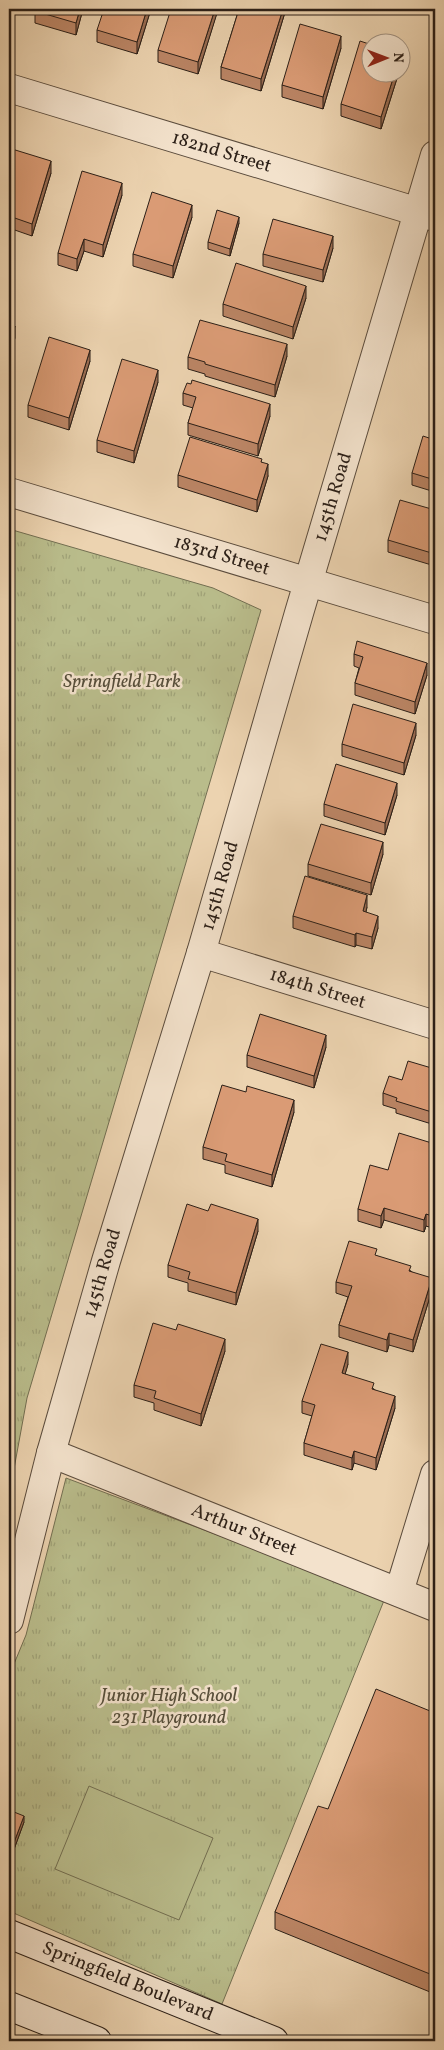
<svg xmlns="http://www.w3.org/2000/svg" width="444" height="2050" font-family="Vollkorn,serif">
  <defs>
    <pattern id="park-tufts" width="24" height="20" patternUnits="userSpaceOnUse" patternTransform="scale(1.25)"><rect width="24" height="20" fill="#b9bc8b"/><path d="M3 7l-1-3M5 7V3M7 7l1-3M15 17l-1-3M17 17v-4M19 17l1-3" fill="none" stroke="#9fa177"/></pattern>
  </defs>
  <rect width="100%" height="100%" fill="#ecd3b0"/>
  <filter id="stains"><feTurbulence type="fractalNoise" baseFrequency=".004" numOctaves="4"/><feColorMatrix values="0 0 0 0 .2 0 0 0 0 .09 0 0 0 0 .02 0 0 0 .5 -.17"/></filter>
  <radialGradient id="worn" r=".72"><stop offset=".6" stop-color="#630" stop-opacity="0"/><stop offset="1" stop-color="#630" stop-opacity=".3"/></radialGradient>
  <g fill="url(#park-tufts)" stroke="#726e51">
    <path d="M9,529L213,588L261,610L27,1398L9,1496Z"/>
    <path d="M66,1478L385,1598L222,2004L9,1911V1676L26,1635Z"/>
  </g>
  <path fill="#b9bc8b" stroke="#726e51" d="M89,1786L213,1838L179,1920L55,1869Z"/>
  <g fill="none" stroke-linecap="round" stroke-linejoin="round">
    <g stroke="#5b4c3d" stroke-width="30">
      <g id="street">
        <path id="s1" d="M9,88L435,217"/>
        <path id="s2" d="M9,492L435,620"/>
        <path id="s3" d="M201,953L435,1025"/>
        <path id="s4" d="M51,1453L435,1607"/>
        <path d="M399,1592L435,1474"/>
        <path id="s5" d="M9,1620L51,1453L106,1261L201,953L299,613L435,155"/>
      </g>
    </g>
    <g stroke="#2b1f17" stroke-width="30">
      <g id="secondary">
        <path id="s6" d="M9,1934L274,2041"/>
        <path d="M9,2006L97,2041"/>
      </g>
    </g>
    <use href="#street" stroke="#f3e2cc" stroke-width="28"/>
    <use href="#secondary" stroke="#f3e2cc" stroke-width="28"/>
  </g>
  <g fill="#bb8565" stroke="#2b1f17">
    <path d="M9,9H15L13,16L9,14Z"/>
    <path d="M35,9H83L76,35L35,23Z"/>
    <path d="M151,9L137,54L97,42V30Z"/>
    <path d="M218,9L198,74L158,62V50Z"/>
    <path d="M239,9H286L261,91L221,79V67Z"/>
    <path d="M341,48L323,109L282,97V85Z"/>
    <path d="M399,72L381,129L341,116V104Z"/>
    <path d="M9,158L51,173L32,236L9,228Z"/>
    <path d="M122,195L103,257L84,251L77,271L58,265V253Z"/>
    <path d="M192,217L173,278L133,266V254Z"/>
    <path d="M239,223L230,256L208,249V242Z"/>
    <path d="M333,248L323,282L263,266V254Z"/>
    <path d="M306,298L293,339L223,316V304Z"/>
    <path d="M287,356L275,397L205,376V374L188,369V357Z"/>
    <path d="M90,361L69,430L28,417V405Z"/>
    <path d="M435,376V394L433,393V381Z"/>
    <path d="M158,382L134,463L97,452V440Z"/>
    <path d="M183,393L270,416L258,456L188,435V423L193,408L183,405Z"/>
    <path d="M435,440V492L412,485V473Z"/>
    <path d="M262,462L268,476L257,512L178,487V475Z"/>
    <path d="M435,510V566L388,552V540Z"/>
    <path d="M354,654L427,675L415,714L355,695V683L359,668L354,666Z"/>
    <path d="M416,735L404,775L342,756V744Z"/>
    <path d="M397,795L385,835L324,816V804Z"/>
    <path d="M383,854L371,895L308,876V864Z"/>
    <path d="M367,907L366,912L378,928L372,949L356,945L355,947L293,928V916Z"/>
    <path d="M326,1047L314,1088L247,1067V1055Z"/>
    <path d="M435,1069V1125L396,1113V1109L383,1105V1093L402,1080Z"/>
    <path d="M246,1092L294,1112L272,1187L225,1173V1165L203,1159V1147Z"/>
    <path d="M435,1144V1229L426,1226L424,1232L384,1220L381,1228L358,1221V1209L388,1170Z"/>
    <path d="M208,1211L258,1231L236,1305L188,1291V1283L168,1277V1265Z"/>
    <path d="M377,1256L411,1271L432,1290L413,1352L389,1345L387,1352L339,1337V1325L348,1297L336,1293V1282Z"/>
    <path d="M225,1351L201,1426L154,1410V1403L134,1397V1385Z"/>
    <path d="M348,1364L345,1374L374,1389L395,1408L376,1470L354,1463L352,1470L304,1455V1443L312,1416L302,1413V1401Z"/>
    <path d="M435,1713V1994L275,1929V1912L328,1809Z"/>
    <path d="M9,1810L24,1822L13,1852L9,1851Z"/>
  </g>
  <g fill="#996c52" stroke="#2b1f17">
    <path d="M80,9H83L76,35V23Z"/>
    <path d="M147,9H151L137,54V42Z"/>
    <path d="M215,9H218V10L198,74V62Z"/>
    <path d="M283,9H286L261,91V79Z"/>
    <path d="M341,36V48L323,109V97Z"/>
    <path d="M395,72H399L381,129V117Z"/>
    <path d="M51,161V173L32,236V224Z"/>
    <path d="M122,183V195L103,257V245Z"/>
    <path d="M192,205V217L173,278V266Z"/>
    <path d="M239,217V223L230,256V249Z"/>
    <path d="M333,236V248L323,282V270Z"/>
    <path d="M84,239V251L77,271V259Z"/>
    <path d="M306,286V298L293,339V327Z"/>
    <path d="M15,326V338L9,358V346Z"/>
    <path d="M287,344V356L275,397V385Z"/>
    <path d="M90,350V361L69,430V418Z"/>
    <path d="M158,370V382L134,463V451Z"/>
    <path d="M270,404V416L258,456V444Z"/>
    <path d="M268,464V476L257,512V500Z"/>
    <path d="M427,663V675L415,714V702Z"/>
    <path d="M416,723V735L404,775V763Z"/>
    <path d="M397,783V795L385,835V823Z"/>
    <path d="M383,842V854L371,895V883Z"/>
    <path d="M367,895V907L363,923V911Z"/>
    <path d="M378,916V928L372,949V937Z"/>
    <path d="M356,933V945L355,947V935Z"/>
    <path d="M326,1035V1047L314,1088V1076Z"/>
    <path d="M294,1100V1112L272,1187V1175Z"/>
    <path d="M384,1208V1220L381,1228V1216Z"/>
    <path d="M426,1214V1226L424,1232V1220Z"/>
    <path d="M258,1219V1231L236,1305V1293Z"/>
    <path d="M432,1278V1290L413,1352V1340Z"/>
    <path d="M389,1333V1345L387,1352V1340Z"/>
    <path d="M225,1339V1351L201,1426V1414Z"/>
    <path d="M348,1352V1364L342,1385V1373Z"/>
    <path d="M395,1396V1408L376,1470V1458Z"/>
    <path d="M354,1451V1463L352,1470V1458Z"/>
    <path d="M24,1816V1822L13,1852V1845Z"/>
  </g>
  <g fill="#da9b75" stroke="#2b1f17">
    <path d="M35,9H80L76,23L35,11Z"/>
    <path d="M104,9H147L137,42L97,30Z"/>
    <path d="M171,9H215L198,62L158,50Z"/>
    <path d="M239,9H283L261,79L221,67Z"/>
    <path d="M300,24L341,36L323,97L282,85Z"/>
    <path d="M360,41L372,45V72H395L381,117L341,104Z"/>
    <path d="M12,149L51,161L32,224L9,216V158Z"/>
    <path d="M82,171L122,183L103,245L84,239L77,259L58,253Z"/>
    <path d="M152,192L192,205L173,266L133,254Z"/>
    <path d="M217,210L239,217L230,249L208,242Z"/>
    <path d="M273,219L333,236L323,270L263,254Z"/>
    <path d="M236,263L306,286L293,327L223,304Z"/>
    <path d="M200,320L287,344L275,385L205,364V362L188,357Z"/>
    <path d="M9,324L15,326L9,346Z"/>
    <path d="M49,337L90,350L69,418L28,405Z"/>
    <path d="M122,359L158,370L134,451L97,440Z"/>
    <path d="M192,380L270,404L258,444L188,423L196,397L183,393L187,383L191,384Z"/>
    <path d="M423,436L435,440V480L412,473Z"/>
    <path d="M190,437L262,459L261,462L268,464L257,500L178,475Z"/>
    <path d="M400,500L435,510V554L388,540Z"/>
    <path d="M357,641L427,663L415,702L355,683L363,657L354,654Z"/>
    <path d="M353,704L416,723L404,763L342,744Z"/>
    <path d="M336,764L397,783L385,823L324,804Z"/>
    <path d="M321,824L383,842L371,883L308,864Z"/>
    <path d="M305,876L367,895L363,911L378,916L372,937L356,933L355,935L293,916Z"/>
    <path d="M260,1014L326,1035L314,1076L247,1055Z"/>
    <path d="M408,1061L435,1069V1113L396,1101L397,1098L383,1093L389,1076L402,1080Z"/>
    <path d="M222,1085L246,1092L247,1086L294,1100L272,1175L225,1161L227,1154L203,1147Z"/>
    <path d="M399,1133L435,1144V1217L426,1214L424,1220L384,1208L381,1216L358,1209L370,1165L388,1170Z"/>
    <path d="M187,1204L208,1211L211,1204L258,1219L236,1293L188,1279L190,1272L168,1265Z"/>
    <path d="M349,1241L377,1249L375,1255L411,1266L409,1271L432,1278L413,1340L389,1333L387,1340L339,1325L352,1286L336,1282Z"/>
    <path d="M153,1323L176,1330L178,1324L225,1339L201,1414L154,1398L156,1391L134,1385Z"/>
    <path d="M321,1344L348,1352L342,1373L374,1383L372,1389L395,1396L376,1458L354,1451L352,1458L304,1443L315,1405L302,1401Z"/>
    <path d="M376,1689L435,1713V1976L275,1912L318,1806L328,1809Z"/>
    <path d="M9,1810L24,1816L13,1845L9,1844Z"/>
  </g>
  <g text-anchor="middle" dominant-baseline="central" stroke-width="5" stroke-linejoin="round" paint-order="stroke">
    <g font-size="19" fill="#2b1f17" stroke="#f3e2cc">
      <text stroke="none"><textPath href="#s1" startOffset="222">182nd Street</textPath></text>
      <text stroke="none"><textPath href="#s5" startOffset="1169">145th Road</textPath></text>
      <text stroke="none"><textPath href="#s2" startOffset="222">183rd Street</textPath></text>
      <text stroke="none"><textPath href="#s5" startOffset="764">145th Road</textPath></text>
      <text stroke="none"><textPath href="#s3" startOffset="122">184th Street</textPath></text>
      <text stroke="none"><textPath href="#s5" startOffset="359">145th Road</textPath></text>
      <text stroke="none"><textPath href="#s4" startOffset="208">Arthur Street</textPath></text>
      <text stroke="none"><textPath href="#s6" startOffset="128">Springfield Boulevard</textPath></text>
    </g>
    <g font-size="19" font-style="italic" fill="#564e3a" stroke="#f3e2cc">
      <text x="122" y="682">Springfield Park</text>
      <text x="169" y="1696">Junior High School<tspan x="169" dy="22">231 Playground</tspan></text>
    </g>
  </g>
  <rect width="444" height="2050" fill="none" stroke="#ecd3b0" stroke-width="30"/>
  <rect x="10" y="10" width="424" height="2030" fill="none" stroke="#2b1f17" stroke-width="2.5"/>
  <rect x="15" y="15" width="414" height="2020" fill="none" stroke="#2b1f17"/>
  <g transform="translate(386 58) rotate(89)"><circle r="24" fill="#f3e2cc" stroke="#a39484"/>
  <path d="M0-4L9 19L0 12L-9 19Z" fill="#8f2418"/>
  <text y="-8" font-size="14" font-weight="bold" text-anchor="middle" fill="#2b1f17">N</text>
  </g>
  <rect width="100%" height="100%" filter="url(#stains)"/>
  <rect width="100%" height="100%" fill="url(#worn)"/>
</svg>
